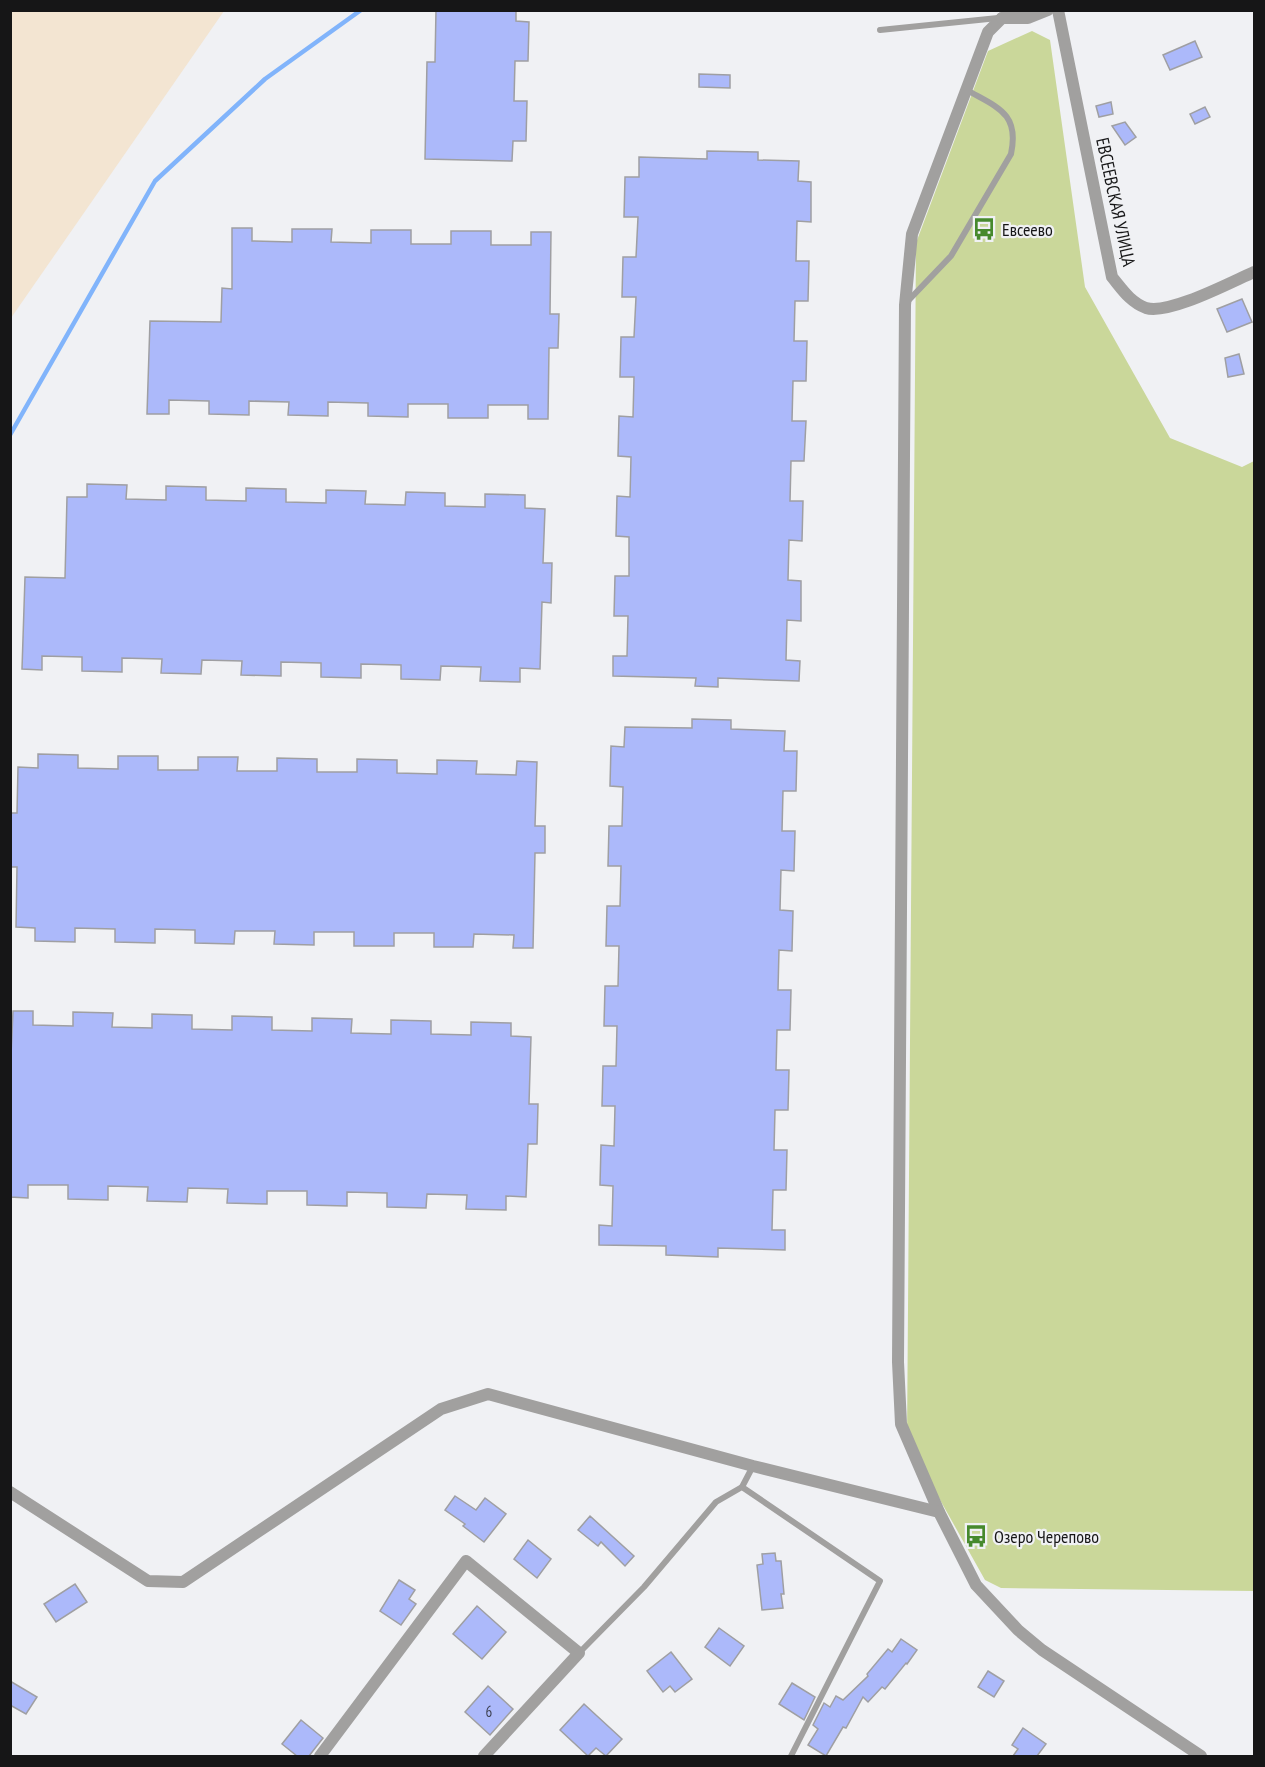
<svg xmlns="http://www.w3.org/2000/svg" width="1265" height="1767" font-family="'PT Sans Narrow',sans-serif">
  <rect width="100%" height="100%" fill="#f0f1f4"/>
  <path fill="#f3e5d2" d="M11,10L224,11L11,318L10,11Z"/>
  <path fill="#cad79a" d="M1032,31L1050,40L1085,287L1170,438L1242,467L1254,461V1591L1001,1588L985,1580L907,1441L916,243L988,51Z"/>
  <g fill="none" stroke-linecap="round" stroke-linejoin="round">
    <path stroke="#81b4fb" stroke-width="4.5" d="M10,435L155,181L265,79L361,10"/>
  </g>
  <g fill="#acb9fa" stroke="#9f9fa2" stroke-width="1.5">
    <path d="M436,10H516V21L529,22L528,61H515L514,101H527L526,141H513L512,161L425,159L427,62H435Z"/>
    <path d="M1195,41L1202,57L1170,70L1163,55Z"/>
    <path d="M699,74L730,75V88L699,87Z"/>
    <path d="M1111,102L1113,114L1099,117L1096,106Z"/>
    <path d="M1205,107L1210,117L1195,124L1190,114Z"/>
    <path d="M1125,122L1136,137L1125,145L1112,126Z"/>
    <path d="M707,151L758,152V160L799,161L798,181L811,182V222L797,221L796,261H809L808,301H795L794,341H807L806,381H793L792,421H806L804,461H791L790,501H803L802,541L789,540L788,580L801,581V621L787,620L786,660L800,661L799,681L718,678V687L695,686L696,678L613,676V656H627L628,616H614L615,576H629V537L616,536L617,496L630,497L631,457L618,456L619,416L633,417L634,377H620L621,337H634L636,297H622L623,257H636L638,217H624L625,177H639V157L707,159Z"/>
    <path d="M232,228H252V241L292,242V229H332L331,242L371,243V230H411V244H451V231H491V245H531V232H551L550,314H559L558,348H549L548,419H528V405H488V418H448V404H408V417L368,416V403L328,402V416L288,415L289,402L249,401V415L209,414V401L169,400V414H147L150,321L221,322L222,288L232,289Z"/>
    <path d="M1242,299L1252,322L1227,332L1217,309Z"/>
    <path d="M1239,354L1244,374L1228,377L1225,358Z"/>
    <path d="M87,484L127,485L126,499L166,500V486L206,487V500L246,501V488L286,489V502L326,503V490L366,491L365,504L405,505L406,492L445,493V506L485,507V494L525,495V508L545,509L543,563H552L551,603L542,602L540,669L520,668V682L480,681L481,667L441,666L440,680L401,679V665L361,664V678L321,677V663L281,662V676L241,675L242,661L202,660L201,674L161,673L162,659L122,658V672L82,671V657L42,656V670L22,669L25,577L65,578L67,497H87Z"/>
    <path d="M692,719L731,720V729L785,731L784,751H797L796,791H783L782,831H795L794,871L781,870L780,910L793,911L792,951L779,950L778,990H791L790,1030H777L776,1070H789L788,1110H775L774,1150H787L786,1190H773L772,1230H785V1250L718,1248V1257L666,1255V1246L599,1245V1225L612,1226L613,1186L600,1185L601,1145L614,1146L615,1106H602L603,1066H616L617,1026H604L605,986H618L619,946H606L607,906H620L621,866H608L609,826H622L623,787L610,786L611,746L624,747L625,727L692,728Z"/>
    <path d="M38,754L78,755V768L118,769V756H158V770H198V757H238L237,771H277V758L317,759V772H357V759L397,760V773L437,774V760L477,761L476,774L516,775L517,761L537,762L535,826H545V853H535L533,948H513L514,935L474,934L473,947H434V933H394V946H354V932H314V945L274,944L275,931H235L234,944L195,943V930L155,929V943L115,942V929L75,928V942L35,941V928L16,927L17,867H10V813H17L18,767L38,768Z"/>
    <path d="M13,1011H33V1025L73,1026V1012L113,1013L112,1027L152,1028V1014L192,1015V1029L232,1030V1016L272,1017V1030L312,1031V1018L352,1019L351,1033L391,1034V1020L431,1021V1034L471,1035V1022L511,1023V1036L531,1037L529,1104H538L537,1144H528L526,1197L506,1196V1210L466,1209L467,1195L427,1194L426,1208L387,1207V1193L347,1192V1206L307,1205V1191H267V1204L227,1203L228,1189L188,1188L187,1202L147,1201L148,1187L108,1186V1200L68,1199V1185H28V1198L10,1197V1078Z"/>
    <path d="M455,1496L476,1510L485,1498L506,1514L484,1542L463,1526L465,1524L445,1510Z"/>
    <path d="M590,1516L634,1556L625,1566L601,1542L598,1546L578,1530Z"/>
    <path d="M528,1540L551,1559L537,1578L514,1559Z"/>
    <path d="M775,1553L776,1561H781L784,1594H781L783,1608L762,1610L757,1565L763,1564L762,1554Z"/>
    <path d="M399,1580L415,1590L409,1599L416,1604L401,1625L380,1611Z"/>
    <path d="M75,1584L87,1602L56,1622L44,1604Z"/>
    <path d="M477,1606L506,1632L482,1659L453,1634Z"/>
    <path d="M719,1628L744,1646L730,1666L705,1647Z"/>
    <path d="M901,1639L917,1650L907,1664L906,1663L885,1689L882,1687L868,1702L863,1697L846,1728L843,1727L826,1756L808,1745L818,1729L813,1725L824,1703L830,1707L836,1696L843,1700L868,1676L867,1674L888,1649L892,1652Z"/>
    <path d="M671,1652L692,1679L675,1692L670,1686L663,1692L647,1671Z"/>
    <path d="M988,1671L1004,1681L994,1697L978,1687Z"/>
    <path d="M10,1681L37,1697L26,1714L10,1705Z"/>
    <path d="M792,1683L815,1697L804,1720L779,1704Z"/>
    <path d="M488,1686L513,1709L490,1735L465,1712Z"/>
    <path d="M584,1704L622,1739L606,1756L596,1748L588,1756L560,1730Z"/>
    <path d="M301,1720L323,1738L309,1756H297L282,1744Z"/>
    <path d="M1023,1728L1046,1744L1037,1756H1013L1018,1749L1012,1745Z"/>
  </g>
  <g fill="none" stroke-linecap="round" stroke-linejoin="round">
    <g stroke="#a1a09f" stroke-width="6">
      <path d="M880,30L998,18"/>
      <path d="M907,302L951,256L1011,154C1020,112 996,107 965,89"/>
      <path d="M742,1487L753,1466"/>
      <path d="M579,1653L644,1587L716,1502L742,1487L880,1581L791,1756"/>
    </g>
    <g stroke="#a1a09f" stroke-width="12">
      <path d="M1058,10L1112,277C1122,289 1130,302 1146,308C1169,315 1231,282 1254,272"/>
      <path d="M1002,18L988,32L912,234L905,305L898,1362L901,1424L939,1512L976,1585L1018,1630L1042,1650L1201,1756"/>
      <path d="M1002,18H1028L1048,10"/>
      <path d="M10,1492L148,1581L183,1582L441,1409L488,1394L753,1466L939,1512"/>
      <path d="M320,1756L466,1561L579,1653L484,1756"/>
    </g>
  </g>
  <defs>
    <g id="bus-bare" transform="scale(1.8)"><path d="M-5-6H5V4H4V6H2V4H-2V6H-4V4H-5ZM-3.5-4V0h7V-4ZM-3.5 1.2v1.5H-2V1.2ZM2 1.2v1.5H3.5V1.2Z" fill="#46892d" stroke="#f0f1f4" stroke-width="2.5" paint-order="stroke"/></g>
  </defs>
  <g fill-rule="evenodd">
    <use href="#bus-bare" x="984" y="229"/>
    <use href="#bus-bare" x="976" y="1536"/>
  </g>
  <g text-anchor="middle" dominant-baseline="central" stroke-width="4.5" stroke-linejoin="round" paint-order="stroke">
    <g font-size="15" fill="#3c3f50">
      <text x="489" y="1711">6</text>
    </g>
    <g font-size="18" fill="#161617" stroke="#f0f1f4">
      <text transform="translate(1116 202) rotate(78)">ЕВСЕЕВСКАЯ УЛИЦА</text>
    </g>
    <g font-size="18" fill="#161617" stroke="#f0f1f4" text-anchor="start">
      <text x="1002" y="229">Евсеево</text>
      <text x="994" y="1536">Озеро Черепово</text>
    </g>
  </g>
  <rect width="1265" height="1767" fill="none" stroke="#161617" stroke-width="24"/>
</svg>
